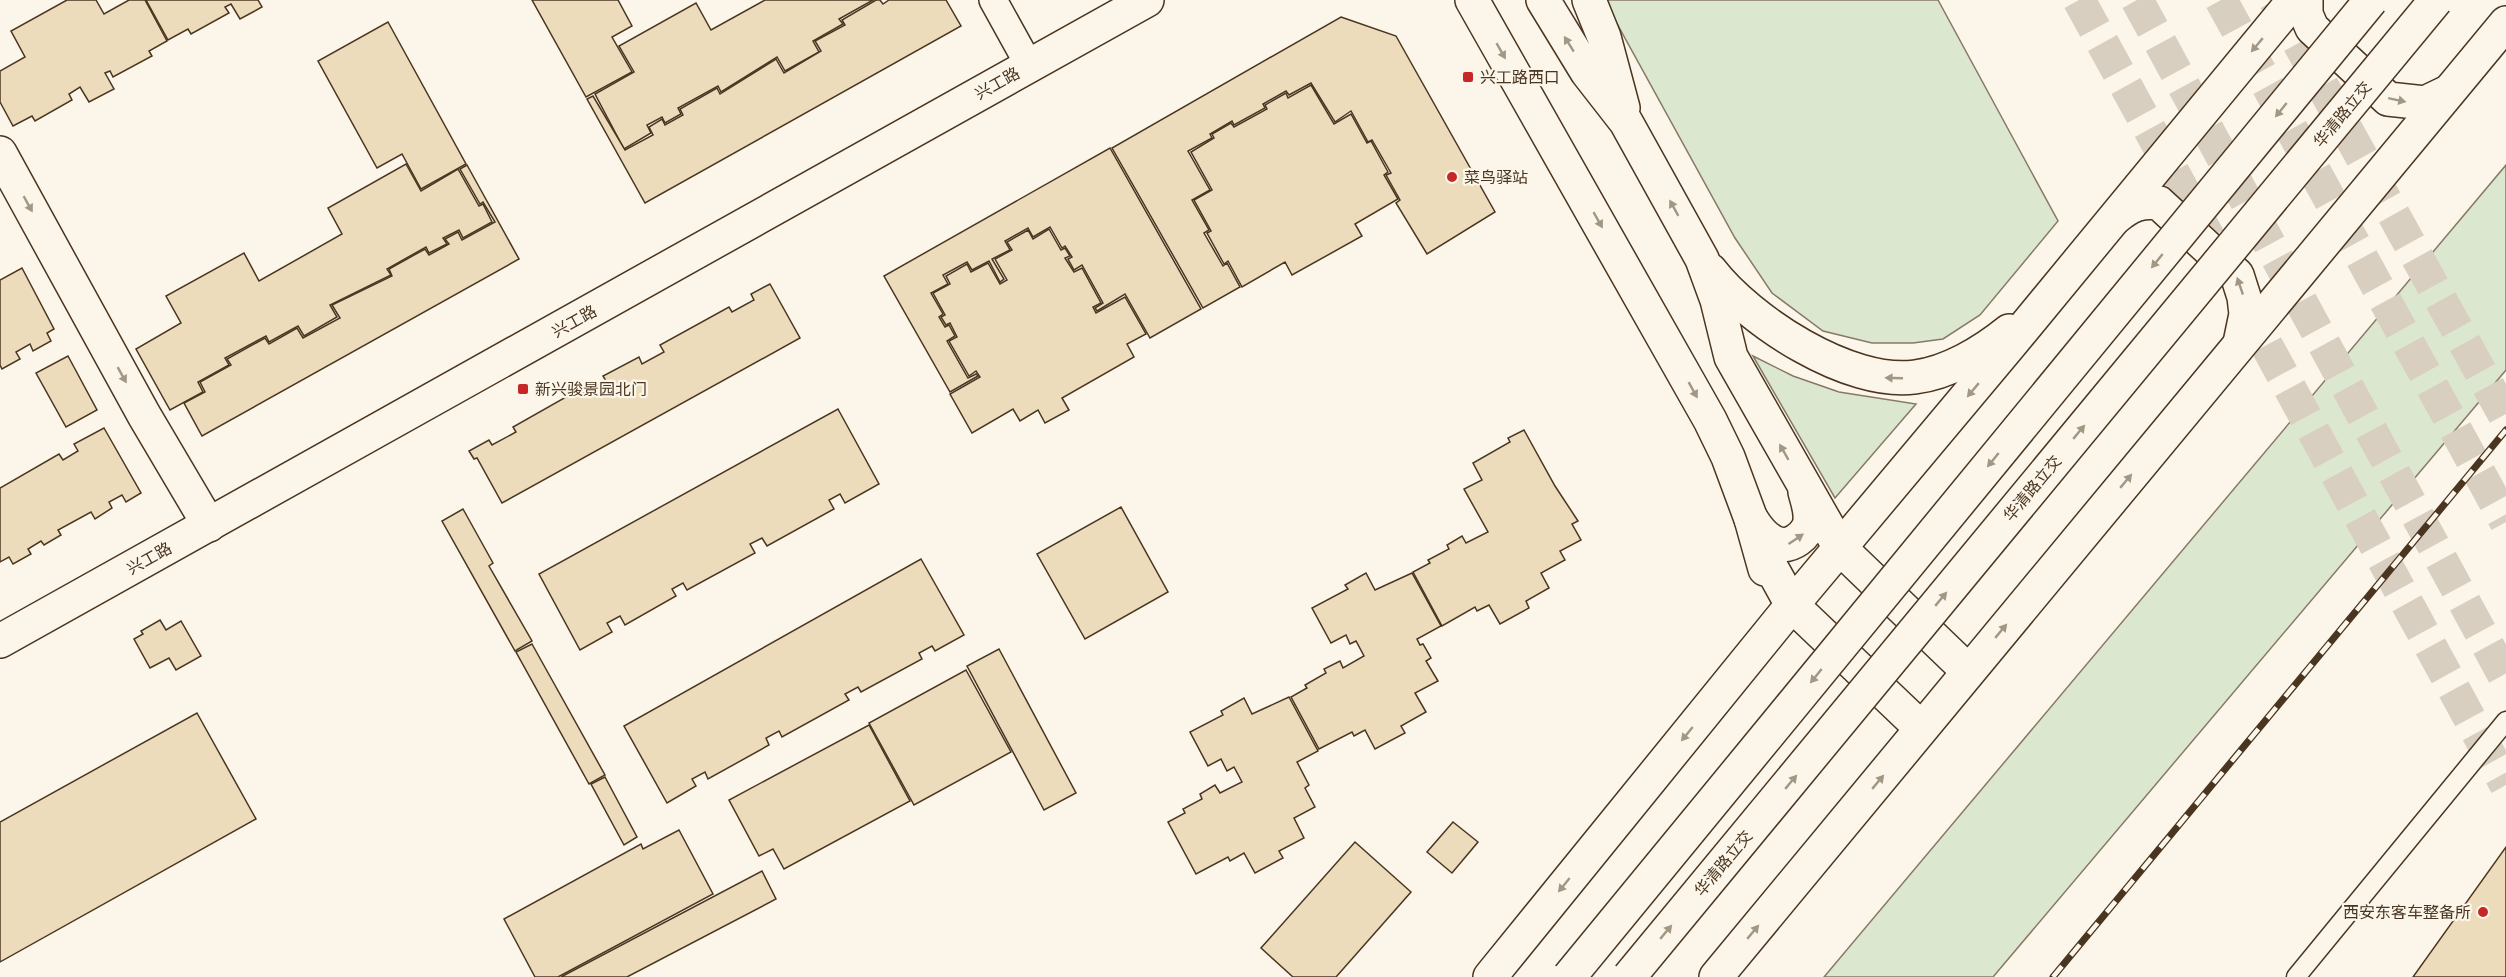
<svg xmlns="http://www.w3.org/2000/svg" width="2506" height="977" font-family="Quicksand,'Noto Sans SC',sans-serif">
  <rect width="100%" height="100%" fill="#fbf6e9"/>
  <g fill="#dce7d0" stroke="#887966" stroke-width="1.5">
    <path d="M1604,0H1938L2058,221L1980,315L1943,339L1913,343H1872L1823,331L1772,293L1735,238Z"/>
    <path d="M2506,165V370L1993,977H1824Z"/>
    <path d="M1753,356L1793,376L1839,392L1916,404L1835,498Z"/>
  </g>
  <g fill="#ecdcbc" stroke="#4a3520" stroke-width="1.5">
    <path d="M67,0H96L104,14L129,0H145L167,41L149,51L152,56L113,77L110,71L105,73L114,89L89,102L80,87L69,94L72,100L35,121L32,116L13,126L0,102V71L25,57L11,31Z"/>
    <path d="M146,0H258L262,7L240,19L231,4L225,7L229,13L191,34L188,29L168,40Z"/>
    <path d="M532,0H618L632,26L612,37L632,72L586,97Z"/>
    <path d="M765,0H873L839,19L843,24L813,41L819,52L785,71L777,57L721,92L718,86L678,108L681,114L665,123L662,117L647,125L651,133L624,149L595,94L634,72L619,46L696,3L711,30Z"/>
    <path d="M876,0H880L883,4L889,0H946L961,26L645,203L587,99L593,96L625,150L653,135L649,127L662,119L665,125L683,115L680,109L717,88L720,94L776,59L784,73L821,51L815,41L845,25L842,20Z"/>
    <path d="M1341,17L1396,36L1495,212L1427,254L1396,203L1400,200L1386,175L1391,173L1372,140L1368,142L1351,111L1335,122L1311,83L1289,95L1286,91L1263,104L1265,108L1234,125L1232,121L1210,134L1212,138L1188,151L1210,190L1192,200L1209,230L1204,233L1223,266L1227,263L1240,287L1203,308L1112,148Z"/>
    <path d="M388,22L466,164L421,189L402,154L377,168L318,61Z"/>
    <path d="M1311,85L1334,124L1351,114L1367,143L1371,141L1388,172L1384,175L1398,199L1355,224L1362,236L1292,275L1285,262L1242,287L1228,261L1224,264L1207,233L1211,231L1194,200L1212,190L1191,152L1214,138L1212,134L1231,123L1234,127L1267,109L1265,105L1286,93L1288,98Z"/>
    <path d="M1110,148L1201,309L1150,338L1125,294L1097,311L1095,308L1103,303L1082,265L1074,270L1068,259L1072,257L1065,246L1062,248L1050,227L1033,237L1028,228L1005,241L1010,250L992,259L1004,279L1000,282L989,261L972,270L967,262L943,275L948,284L931,293L943,314L939,317L945,327L949,325L955,336L947,341L968,378L976,374L978,376L950,392L884,276Z"/>
    <path d="M406,164L421,191L458,169L479,206L483,204L492,222L463,238L459,230L443,238L447,244L429,253L426,247L387,269L391,275L330,305L337,317L304,336L298,326L269,342L266,336L225,358L229,365L198,382L203,392L170,410L136,349L181,323L166,296L244,253L259,281L342,234L328,208Z"/>
    <path d="M467,165L519,259L202,436L184,403L205,392L200,382L231,365L227,359L265,338L269,344L297,328L303,338L340,318L332,305L392,276L389,269L425,249L429,255L449,244L445,239L458,232L462,240L495,222L483,202L480,204L460,169Z"/>
    <path d="M1049,229L1061,250L1065,248L1070,256L1065,258L1074,272L1082,268L1101,303L1093,307L1096,313L1125,297L1146,334L1127,344L1134,357L1062,398L1069,410L1045,423L1038,410L1020,421L1013,409L972,433L950,394L980,377L976,371L969,376L949,341L957,337L950,323L946,325L941,317L945,315L933,293L950,284L946,276L967,264L971,272L988,263L1000,284L1007,280L995,259L1012,250L1007,242L1028,230L1033,239Z"/>
    <path d="M22,268L54,329L47,333L51,341L33,351L30,344L16,352L20,359L2,369L0,365V280Z"/>
    <path d="M770,284L800,338L502,503L477,458L474,459L469,451L489,440L492,445L516,432L513,427L580,389L582,394L606,381L603,376L639,357L642,364L664,352L660,345L729,307L732,312L754,300L751,294Z"/>
    <path d="M68,356L97,410L66,427L36,373Z"/>
    <path d="M838,409L879,484L845,503L840,494L829,500L834,509L767,546L762,538L750,544L755,553L687,590L683,583L672,589L676,596L625,625L620,616L607,623L612,632L580,650L539,574Z"/>
    <path d="M104,428L141,493L126,502L122,495L109,502L112,508L95,519L91,512L58,530L61,535L44,545L41,541L28,549L31,554L13,564L9,557L0,562V488L59,454L63,460L78,451L74,444Z"/>
    <path d="M1524,430L1555,486L1578,521L1572,524L1581,540L1560,551L1565,560L1541,573L1549,588L1526,601L1529,608L1500,624L1489,605L1477,611L1475,607L1442,626L1413,572L1430,563L1428,560L1449,549L1447,545L1462,536L1466,543L1488,532L1464,489L1482,480L1473,463L1510,442L1508,438Z"/>
    <path d="M1121,507L1168,592L1085,639L1037,554Z"/>
    <path d="M463,509L493,563L489,566L532,641L515,651L442,521Z"/>
    <path d="M921,559L964,635L935,651L932,646L919,653L922,659L861,692L858,687L845,694L849,700L782,737L779,731L766,738L769,745L708,779L705,772L692,779L696,786L667,803L624,726Z"/>
    <path d="M1366,573L1375,590L1412,573L1441,626L1417,639L1420,645L1423,644L1431,658L1426,661L1438,681L1415,693L1426,712L1401,726L1405,733L1375,749L1365,730L1354,736L1352,732L1319,749L1291,697L1307,688L1305,685L1326,673L1324,669L1340,661L1343,668L1364,656L1356,641L1350,644L1346,635L1331,643L1312,608L1348,589L1345,585Z"/>
    <path d="M160,620L166,630L181,621L201,656L176,670L169,658L150,668L134,639L143,634L141,631Z"/>
    <path d="M532,644L605,775L589,784L516,652Z"/>
    <path d="M999,649L1076,793L1044,810L967,666Z"/>
    <path d="M966,670L1011,752L914,805L869,723Z"/>
    <path d="M1289,697L1318,751L1297,762L1309,785L1305,788L1315,807L1294,818L1304,838L1279,851L1283,858L1255,873L1244,853L1230,861L1228,857L1196,874L1168,822L1185,813L1183,809L1202,799L1200,794L1215,785L1220,793L1242,782L1234,767L1227,771L1221,759L1208,766L1190,732L1223,715L1221,711L1244,698L1252,714Z"/>
    <path d="M197,713L256,819L0,962V822Z"/>
    <path d="M869,725L910,801L784,869L773,849L759,856L729,800Z"/>
    <path d="M605,777L637,837L624,845L591,784Z"/>
    <path d="M1453,822L1478,842L1452,873L1427,852Z"/>
    <path d="M679,830L713,894L558,977H535L504,919L641,844L643,849Z"/>
    <path d="M1355,842L1411,892L1336,977H1293L1261,948Z"/>
    <path d="M2506,847V977H2413Z"/>
    <path d="M762,871L776,899L627,977H561Z"/>
  </g>
  <g fill="none" stroke-linecap="round" stroke-linejoin="round">
    <g stroke="#d8cfc1" stroke-width="33" stroke-dasharray="33 16" stroke-linecap="butt">
      <path d="M2079,0L2209,238"/>
      <path d="M2275,0L2506,418"/>
      <path d="M2243,302L2506,785"/>
    </g>
    <g stroke="#d8cfc1" stroke-width="33" stroke-dasharray="33 16" stroke-linecap="butt">
      <path d="M2137,0L2506,679"/>
      <path d="M2221,0L2506,522"/>
    </g>
    <g stroke="#4a3520" stroke-width="21">
      <path id="service" d="M2296,977L2506,721"/>
    </g>
    <g stroke="#4a3520" stroke-width="30">
      <path id="pedestrian" d="M993,0L1029,65"/>
    </g>
    <g stroke="#4a3520" stroke-width="36">
      <path id="minor" d="M0,153L144,415L209,525"/>
    </g>
    <g stroke="#4a3520" stroke-width="36">
      <path id="tertiary" d="M0,641L1147,0"/>
    </g>
    <g stroke="#4a3520" stroke-width="36">
      <path id="secondary" d="M1472,0L1710,420L1728,457L1751,519"/>
    </g>
    <g stroke="#4a3520" stroke-width="36">
      <g id="primary">
        <path d="M1543,0L1587,72L1626,122L1702,259L1717,300L1731,357L1840,548L1968,671"/>
        <path d="M1589,0L1604,37L1623,108"/>
        <path d="M2306,0V14L2312,28L2388,99L2425,103L2448,92"/>
        <path d="M2116,217C2131,205 2140,201 2159,203L2237,275L2244,297L2246,314L2240,343"/>
        <path d="M1710,270C1749,321 1849,386 1915,377C1948,373 1983,352 2009,331"/>
        <path d="M1751,519L1765,569"/>
        <path d="M1752,520C1764,539 1782,555 1802,536C1806,532 1810,526 1810,520C1811,510 1807,500 1805,492"/>
        <path d="M1760,547L1792,605L1921,728"/>
        <path d="M1490,977L1792,605L2009,346L2294,0"/>
        <path d="M1716,977L2506,23"/>
      </g>
    </g>
    <use href="#service" stroke="#fbf6e9" stroke-width="18"/>
    <use href="#pedestrian" stroke="#fbf6e9" stroke-width="27"/>
    <use href="#minor" stroke="#fbf6e9" stroke-width="33"/>
    <use href="#tertiary" stroke="#fbf6e9" stroke-width="33"/>
    <use href="#secondary" stroke="#fbf6e9" stroke-width="33"/>
    <use href="#primary" stroke="#fbf6e9" stroke-width="33"/>
    <g stroke="#4a3520" stroke-width="7">
      <path id="rail" d="M2053,977L2506,430"/>
    </g>
    <use href="#rail" stroke="#fbf6e9" stroke-width="4.5" stroke-dasharray="14" stroke-linecap="butt"/>
    <g stroke="#4a3520" stroke-width="36" stroke-linecap="butt">
      <g id="primary-bridge">
        <path d="M1569,977L2371,0"/>
        <path d="M1629,977L2436,0"/>
      </g>
    </g>
    <use href="#primary-bridge" stroke="#fbf6e9" stroke-width="33"/>
  </g>
  <defs><path id="oneway-solid" d="M-6-.8H1V-3.2L6.5 0L1 3.2V.8H-6Z" transform="scale(1.5)"/></defs>
  <g fill="#a29684">
    <use href="#oneway-solid" transform="translate(1569 44) rotate(-122)"/>
    <use href="#oneway-solid" transform="translate(2257 45) rotate(130)"/>
    <use href="#oneway-solid" transform="translate(1501 51) rotate(60)"/>
    <use href="#oneway-solid" transform="translate(2397 100) rotate(12)"/>
    <use href="#oneway-solid" transform="translate(2281 110) rotate(129)"/>
    <use href="#oneway-solid" transform="translate(28 204) rotate(61)"/>
    <use href="#oneway-solid" transform="translate(1674 208) rotate(-119)"/>
    <use href="#oneway-solid" transform="translate(1598 220) rotate(60)"/>
    <use href="#oneway-solid" transform="translate(2157 261) rotate(129)"/>
    <use href="#oneway-solid" transform="translate(2240 286) rotate(-109)"/>
    <use href="#oneway-solid" transform="translate(122 375) rotate(61)"/>
    <use href="#oneway-solid" transform="translate(1894 378) rotate(-178)"/>
    <use href="#oneway-solid" transform="translate(1693 390) rotate(61)"/>
    <use href="#oneway-solid" transform="translate(1973 390) rotate(130)"/>
    <use href="#oneway-solid" transform="translate(2079 432) rotate(-50)"/>
    <use href="#oneway-solid" transform="translate(1784 452) rotate(-120)"/>
    <use href="#oneway-solid" transform="translate(1993 460) rotate(129)"/>
    <use href="#oneway-solid" transform="translate(2126 481) rotate(-50)"/>
    <use href="#oneway-solid" transform="translate(1796 539) rotate(-34)"/>
    <use href="#oneway-solid" transform="translate(1941 599) rotate(-50)"/>
    <use href="#oneway-solid" transform="translate(2001 631) rotate(-50)"/>
    <use href="#oneway-solid" transform="translate(1816 676) rotate(129)"/>
    <use href="#oneway-solid" transform="translate(1687 734) rotate(129)"/>
    <use href="#oneway-solid" transform="translate(1791 782) rotate(-50)"/>
    <use href="#oneway-solid" transform="translate(1878 782) rotate(-50)"/>
    <use href="#oneway-solid" transform="translate(1564 885) rotate(129)"/>
    <use href="#oneway-solid" transform="translate(1666 932) rotate(-50)"/>
    <use href="#oneway-solid" transform="translate(1753 932) rotate(-50)"/>
  </g>
  <g fill="#c62828" stroke="#fbf6e9" stroke-width="2">
    <rect x="1462" y="71" width="12" height="12" rx="3"/>
    <circle cx="1452" cy="177" r="6"/>
    <rect x="517" y="383" width="12" height="12" rx="3"/>
    <circle cx="2483" cy="912" r="6"/>
  </g>
  <g text-anchor="middle" dominant-baseline="central" stroke-width="4.5" stroke-linejoin="round" paint-order="stroke">
    <g font-size="16" fill="#4a3520" stroke="#fbf6e9" text-anchor="start">
      <text x="1480" y="77">兴工路西口</text>
      <text x="1464" y="177">菜鸟驿站</text>
      <text x="535" y="389">新兴骏景园北门</text>
      <text x="2471" y="912" text-anchor="end">西安东客车整备所</text>
    </g>
    <g font-size="16" fill="#4a3520" stroke="#fbf6e9">
      <text transform="translate(997 83) rotate(-29)">兴工路</text>
      <text transform="translate(2342 114) rotate(-50)">华清路立交</text>
      <text transform="translate(574 321) rotate(-29)">兴工路</text>
      <text transform="translate(2032 488) rotate(-50)">华清路立交</text>
      <text transform="translate(149 558) rotate(-29)">兴工路</text>
      <text transform="translate(1723 863) rotate(-50)">华清路立交</text>
    </g>
  </g>
</svg>
